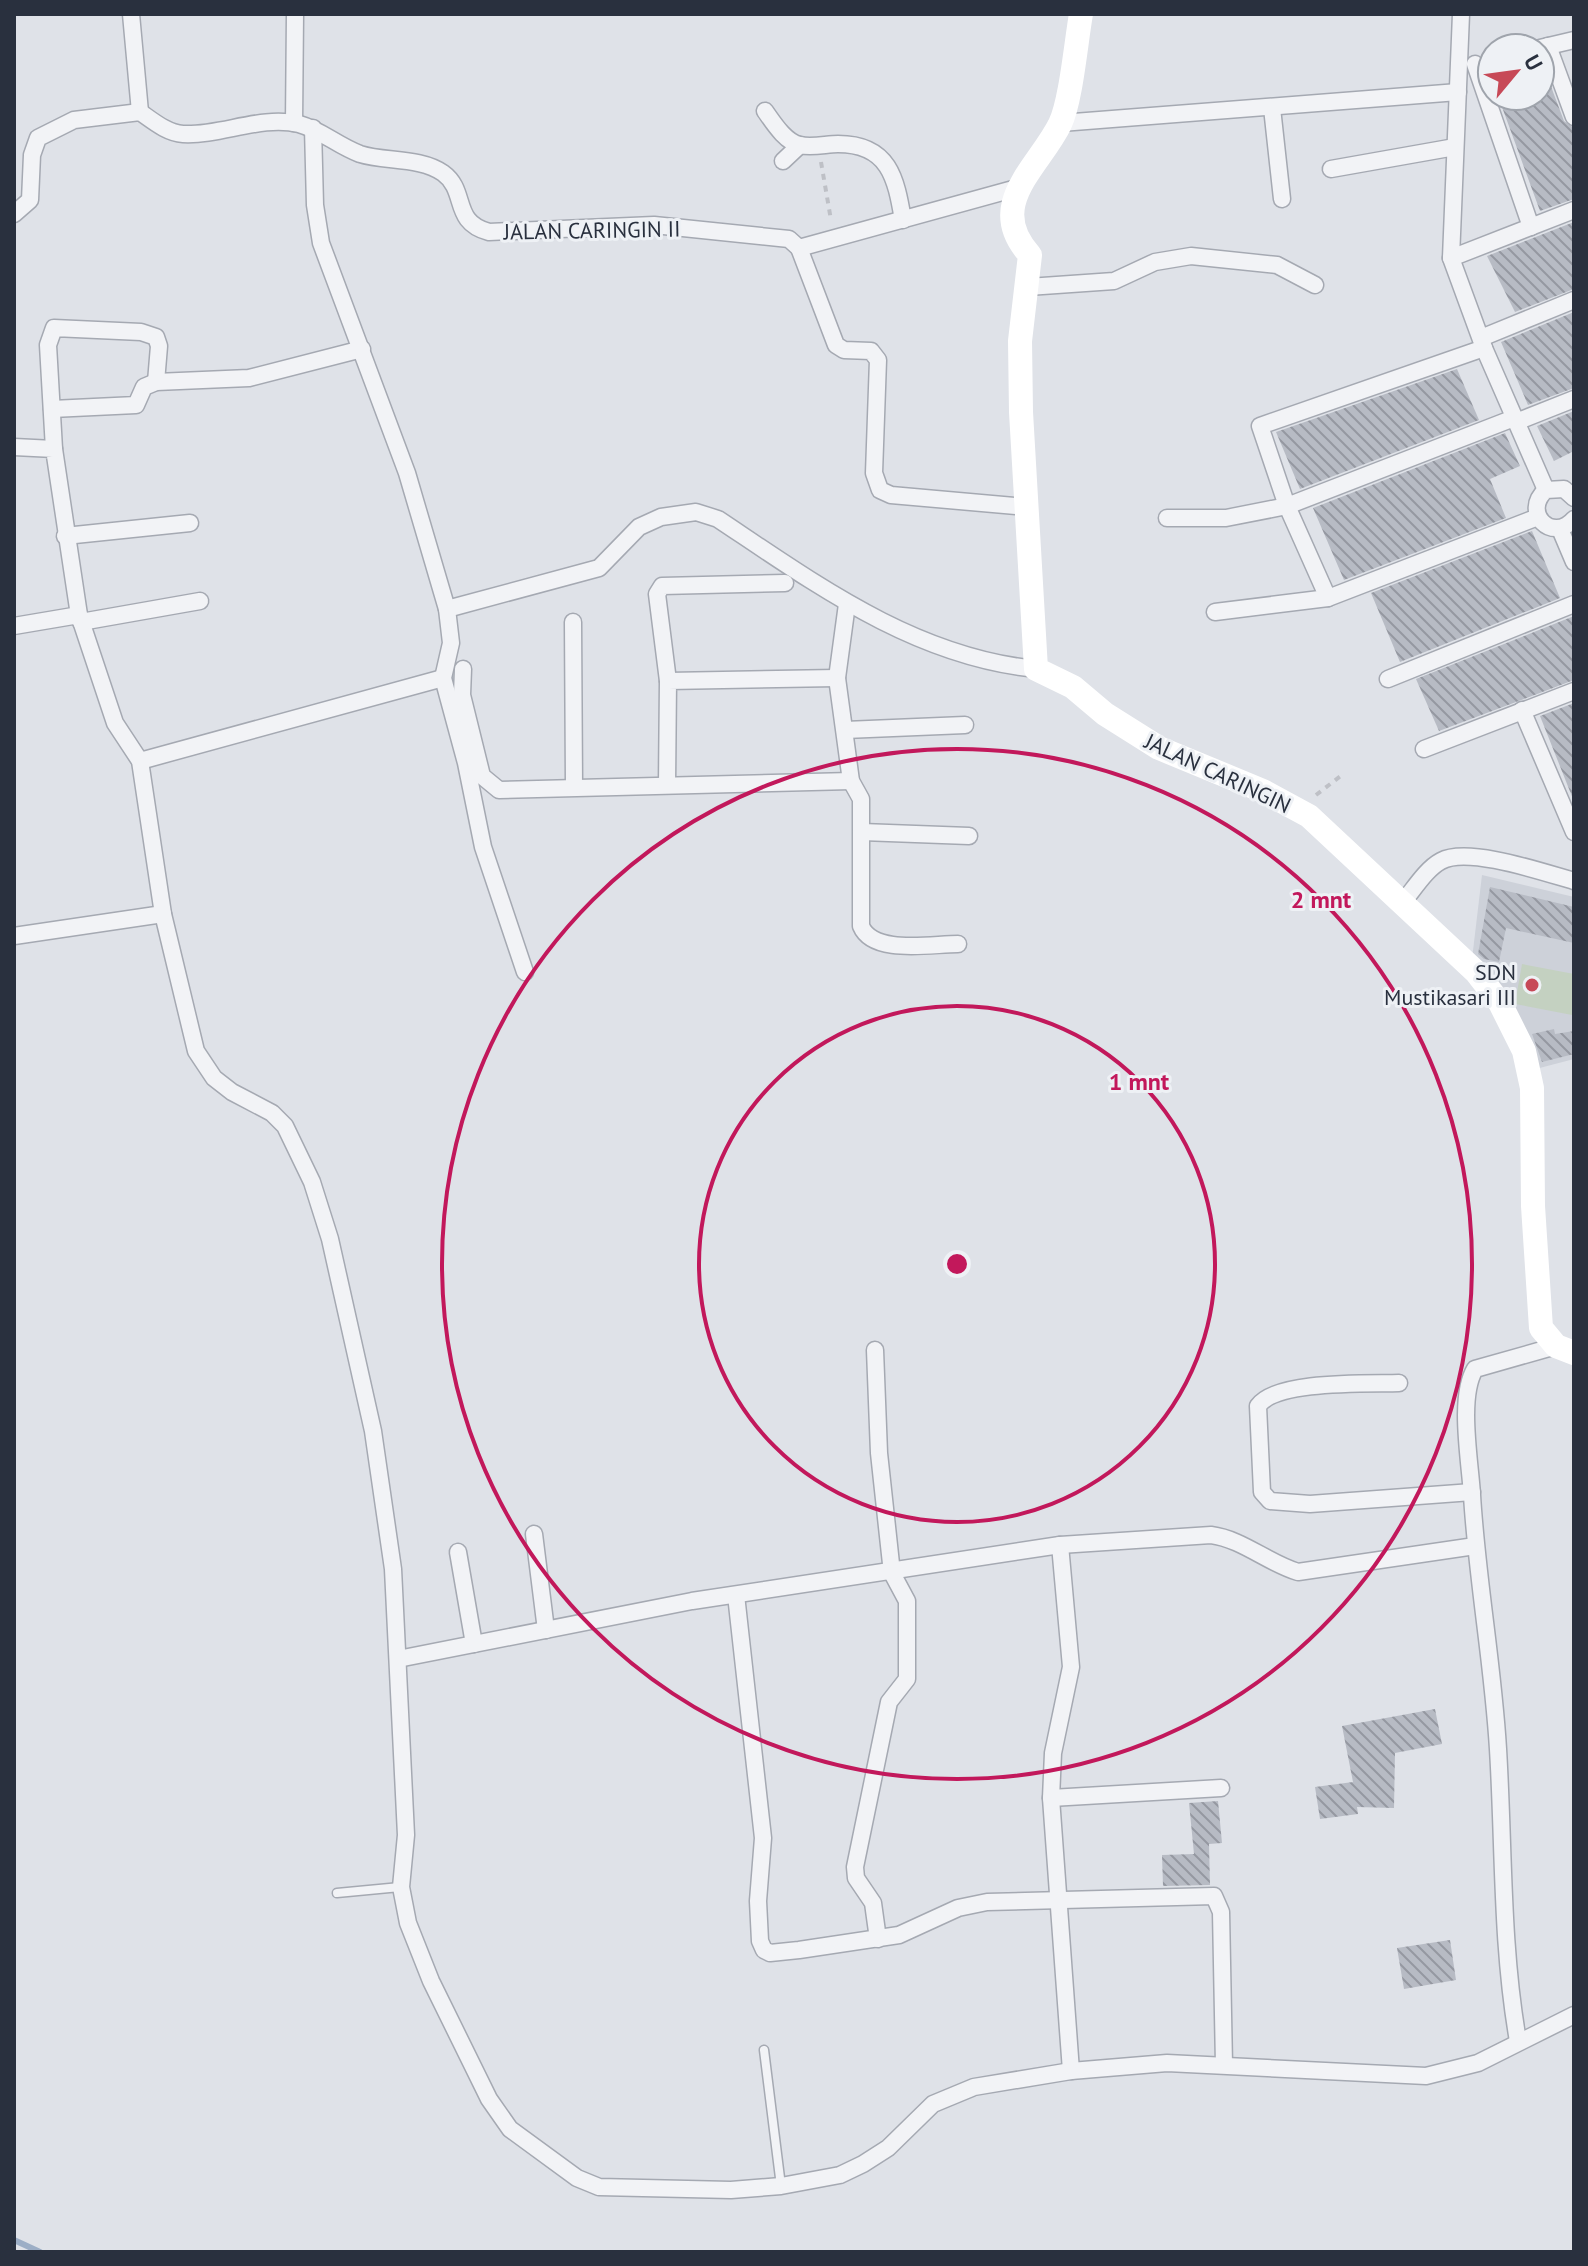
<svg xmlns="http://www.w3.org/2000/svg" width="1588" height="2266" font-family="'PT Sans',sans-serif">
  <defs>
    <pattern id="building-back-hatch" width="6" height="6" patternUnits="userSpaceOnUse" patternTransform="scale(2)"><rect width="6" height="6" fill="#b7bbc4"/><path d="M-1 5l2 2M0 0l6 6M5-1l2 2" fill="none" stroke="#9598a1"/></pattern>
  </defs>
  <rect width="100%" height="100%" fill="#dfe2e8"/>
  <path fill="#cdd1d9" d="M1482,875L1574,897V1059L1532,1070L1472,959Z"/>
  <path fill="#c4d1c1" d="M1522,964L1574,974L1572,1015L1515,1004Z"/>
  <g fill="none" stroke-linecap="round" stroke-linejoin="round">
    <path stroke="#9caec6" stroke-width="6" d="M14,2240L40,2252"/>
  </g>
  <g fill="url(#building-back-hatch)">
    <path d="M1544,68L1564,121L1574,128V199L1540,211L1498,96H1540V70Z"/>
    <path d="M1574,222V289L1515,312L1487,256Z"/>
    <path d="M1574,312V388L1528,405L1501,342Z"/>
    <path d="M1457,369L1479,420L1300,489L1276,432Z"/>
    <path d="M1574,411V451L1554,461L1537,426Z"/>
    <path d="M1505,433L1520,466L1490,479L1506,518L1344,580L1313,508Z"/>
    <path d="M1532,531L1560,598L1400,662L1371,593Z"/>
    <path d="M1574,616V680L1439,731L1416,679Z"/>
    <path d="M1574,703V799H1573L1540,716Z"/>
    <path d="M1490,887L1574,907V943L1506,928L1499,962L1484,959L1478,954Z"/>
    <path d="M1554,1029L1555,1034L1574,1031V1054L1542,1062L1532,1034Z"/>
    <path d="M1435,1709L1442,1744L1395,1753L1394,1808L1357,1807L1358,1814L1320,1819L1315,1787L1353,1782L1342,1726Z"/>
    <path d="M1218,1801L1222,1843L1209,1844L1210,1885L1163,1886L1162,1855L1194,1854L1189,1803Z"/>
    <path d="M1450,1940L1456,1980L1404,1989L1397,1948Z"/>
  </g>
  <g fill="none" stroke-linecap="round" stroke-linejoin="round">
    <g stroke="#a5a9b2" stroke-width="11">
      <g id="lane">
        <path d="M337,1893L400,1887"/>
        <path d="M764,2050L781,2186"/>
      </g>
    </g>
    <g stroke="#a5a9b2" stroke-width="19">
      <g id="street">
        <path d="M131,14L140,112"/>
        <path d="M1461,14L1451,258L1484,348L1546,490"/>
        <path d="M1548,46L1574,117"/>
        <path d="M1540,48L1574,40"/>
        <path d="M1475,64L1531,227"/>
        <path d="M1272,108L1282,199"/>
        <path d="M765,111C773,122 785,142 800,145C811,148 827,144 838,144C889,144 896,178 903,220"/>
        <path d="M294,123L295,14"/>
        <path d="M1061,123L1458,92"/>
        <path d="M313,128L315,205L321,243L407,473L447,609L451,643L443,678L466,763L483,847L525,972"/>
        <path d="M783,161L800,145"/>
        <path d="M1331,169L1455,147"/>
        <path d="M14,214L30,200L32,155L38,138L74,120L140,112C153,121 167,133 183,134C221,136 261,115 299,124C321,130 338,146 360,154C385,162 420,157 443,173C468,191 451,222 489,232L654,225L789,239L799,248L1017,188"/>
        <path d="M799,248L836,345L844,350L871,351L878,360L874,473L880,490L891,495L1027,507"/>
        <path d="M1451,258L1574,210"/>
        <path d="M1028,287L1114,281L1155,262L1191,256L1277,265L1315,285"/>
        <path d="M1481,338L1574,300"/>
        <path d="M52,409L136,405L144,387L156,382L249,378L362,349"/>
        <path d="M1516,422L1574,399"/>
        <path d="M14,447L54,449L79,615L115,723L140,761L163,914L196,1051L214,1078L232,1092L272,1113L285,1126L312,1182L330,1239L373,1431L393,1569L406,1835L401,1887L408,1923L431,1981L489,2099L510,2129L577,2178L599,2187L731,2190L781,2186L840,2175L863,2164L888,2148L933,2104L974,2087L1071,2071L1167,2063L1426,2076L1478,2063L1574,2015"/>
        <path d="M54,449L48,345L54,328L141,332L156,337L159,346L156,382"/>
        <path d="M1574,498L1564,489L1546,490C1521,512 1552,544 1574,519"/>
        <path d="M1167,518H1226L1287,506L1514,418"/>
        <path d="M1560,529L1574,562"/>
        <path d="M65,536L190,523"/>
        <path d="M1328,598L1287,506L1260,426L1484,348"/>
        <path d="M847,604L837,678L851,781L861,799V926C873,955 930,944 958,944"/>
        <path d="M447,609L599,568L639,527L661,517L696,512L718,519C817,585 915,657 1036,669"/>
        <path d="M1215,612L1328,598L1538,517"/>
        <path d="M81,622L200,601"/>
        <path d="M573,622L574,786"/>
        <path d="M14,626L79,615"/>
        <path d="M463,669L462,695L482,776L499,790L851,781"/>
        <path d="M1388,679L1574,604"/>
        <path d="M668,681L657,594L662,586L785,583"/>
        <path d="M1522,710L1574,832"/>
        <path d="M845,730L965,725"/>
        <path d="M1424,749L1574,691"/>
        <path d="M140,761L443,678"/>
        <path d="M667,785L668,681L837,678"/>
        <path d="M862,832L969,836"/>
        <path d="M1403,902C1414,889 1426,869 1441,861C1468,846 1545,873 1574,881"/>
        <path d="M14,936L163,914"/>
        <path d="M875,1350L879,1453L892,1573L907,1601V1679L889,1702L855,1867L856,1878L873,1903L878,1939"/>
        <path d="M1399,1383C1368,1384 1276,1380 1258,1406L1262,1492L1270,1501L1310,1504L1472,1492"/>
        <path d="M534,1534L546,1630"/>
        <path d="M1060,1545L1071,1667L1053,1753L1051,1798L1071,2071"/>
        <path d="M458,1552L474,1644"/>
        <path d="M736,1595L763,1838L758,1901L760,1941L764,1950L770,1953L799,1950L899,1935L958,1908L987,1902L1214,1896L1221,1912L1224,2065"/>
        <path d="M398,1659L692,1601L1060,1545L1211,1535C1242,1539 1268,1563 1298,1572L1475,1546"/>
        <path d="M1051,1798L1221,1788"/>
        <path d="M1518,2041C1501,1944 1504,1847 1498,1749C1493,1664 1477,1580 1472,1495C1470,1461 1458,1397 1475,1369L1556,1346"/>
      </g>
    </g>
    <g stroke="#bec0c6" stroke-width="4" stroke-dasharray="6 6" stroke-linecap="butt">
      <path d="M821,162L831,220"/>
      <path d="M1316,795L1342,775"/>
    </g>
    <use href="#lane" stroke="#f2f3f6" stroke-width="8"/>
    <use href="#street" stroke="#f2f3f6" stroke-width="16"/>
    <path stroke="#fff" stroke-width="24" d="M1081,14C1076,42 1071,101 1060,124C1039,167 984,205 1030,255L1020,341L1021,412L1036,669L1073,687L1105,714L1159,748L1263,791L1309,816L1476,972L1500,1003L1524,1051L1532,1088L1533,1206L1541,1328L1556,1346L1574,1353"/>
  </g>
  <g fill="none" stroke="#c2185b" stroke-width="4">
    <circle cx="957" cy="1264" r="258"/>
    <circle cx="957" cy="1264" r="515"/>
  </g>
  <circle fill="#c74957" stroke="#eef1f5" stroke-width="3" cx="1532" cy="985" r="8"/>
  <g text-anchor="middle" dominant-baseline="central" stroke-width="6" stroke-linejoin="round" paint-order="stroke">
    <g font-size="22" fill="#29303e" stroke="#eef1f5">
      <text transform="translate(592 230) rotate(-1)">JALAN CARINGIN II</text>
      <text transform="translate(1218 773) rotate(25)">JALAN CARINGIN</text>
    </g>
    <g font-size="22" fill="#29303e" stroke="#eef1f5" text-anchor="end">
      <text x="1516" y="972">SDN<tspan x="1516" dy="25">Mustikasari III</tspan></text>
    </g>
  </g>
  <circle cx="957" cy="1264" r="12" fill="#c2185b" stroke="#eef1f5" stroke-width="4"/>
  <g font-size="24" text-anchor="middle" font-weight="bold" fill="#c2185b" stroke="#eef1f5" stroke-width="6" stroke-linejoin="round" paint-order="stroke">
    <text x="1321" y="908">2 mnt</text>
    <text x="1139" y="1090">1 mnt</text>
  </g>
  <rect width="1588" height="2266" fill="none" stroke="#29303e" stroke-width="32"/>
  <g transform="translate(1516 72) rotate(61)"><circle r="38" fill="#eef1f5" stroke="#9fa4ac" stroke-width="2"/>
  <path d="M0-6L14 30L0 20L-14 30Z" fill="#c74957"/>
  <text y="-12" font-size="22" font-weight="bold" text-anchor="middle" fill="#29303e">U</text>
  </g>
</svg>
